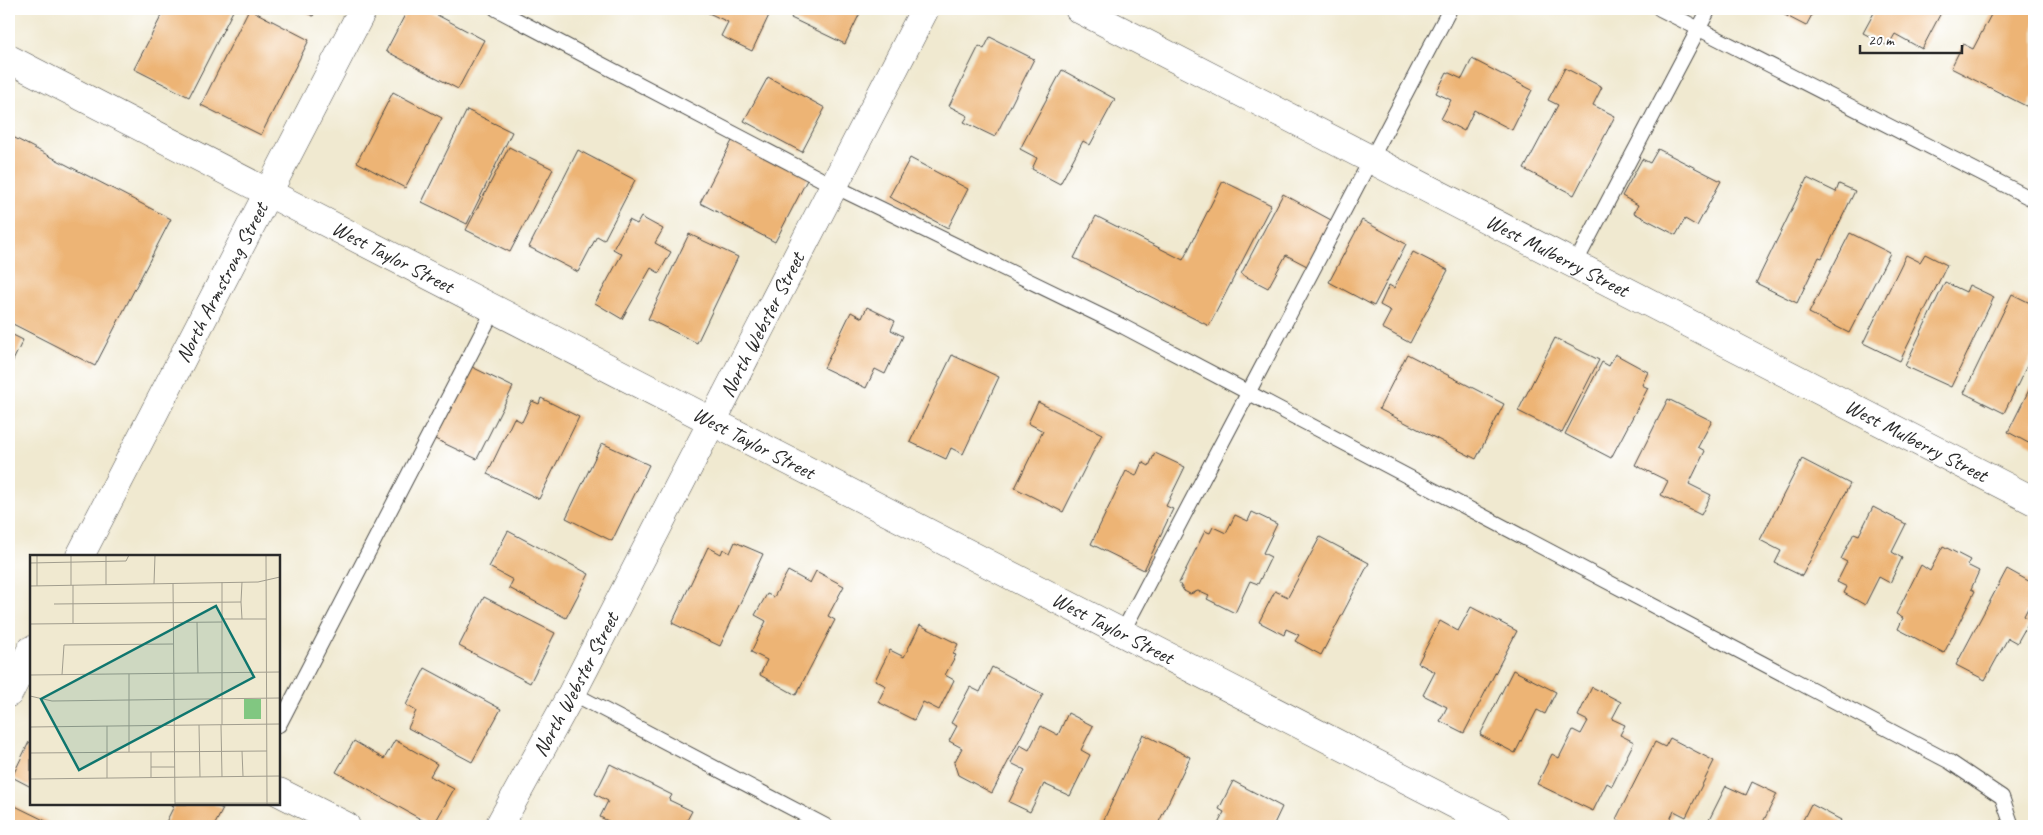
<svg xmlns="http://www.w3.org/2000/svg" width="2043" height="835" font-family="Caveat,sans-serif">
  <rect width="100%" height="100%" fill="#fff"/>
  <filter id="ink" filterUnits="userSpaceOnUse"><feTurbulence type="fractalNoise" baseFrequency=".02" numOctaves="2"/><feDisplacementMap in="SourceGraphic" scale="10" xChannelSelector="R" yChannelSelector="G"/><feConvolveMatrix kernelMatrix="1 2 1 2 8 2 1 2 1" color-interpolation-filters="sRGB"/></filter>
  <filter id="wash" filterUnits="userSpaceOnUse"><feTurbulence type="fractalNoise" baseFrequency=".0096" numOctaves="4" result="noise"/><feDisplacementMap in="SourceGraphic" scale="20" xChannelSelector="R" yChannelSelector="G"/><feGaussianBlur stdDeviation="1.12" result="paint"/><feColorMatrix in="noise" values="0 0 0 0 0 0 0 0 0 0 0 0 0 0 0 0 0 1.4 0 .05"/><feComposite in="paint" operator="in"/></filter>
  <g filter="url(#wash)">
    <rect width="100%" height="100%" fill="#f0e9d0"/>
    <g id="blocks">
      <g fill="#edb475">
        <path d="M165,9H234L189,97L134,69Z"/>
        <path d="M249,9L309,40L261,135L201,105Z"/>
        <path d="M298,9H317L313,16Z"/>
        <path d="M408,9H426L484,40L458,89L386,51Z"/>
        <path d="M700,9H772L752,51L721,36L728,22Z"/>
        <path d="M795,9H862L845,44L791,18Z"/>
        <path d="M1773,9H1815L1806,26Z"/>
        <path d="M1876,9H1943L1922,49L1895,34L1888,46L1863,33Z"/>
        <path d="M1994,9H2034V95L2028,107L1951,68L1963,44L1973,49Z"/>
        <path d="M990,37L1034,59L995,137L964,122L968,116L949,106L979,46L984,49Z"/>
        <path d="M1472,59L1532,90L1512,130L1474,110L1464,131L1441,119L1451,100L1436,93L1447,72L1462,79Z"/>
        <path d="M1565,68L1602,87L1593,105L1615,116L1574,195L1524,169L1558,105L1548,100Z"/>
        <path d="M1062,70L1115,99L1090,145L1083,141L1060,184L1032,169L1037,158L1020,149Z"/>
        <path d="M768,77L825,108L802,152L744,121Z"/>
        <path d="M393,92L442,118L405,188L357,162Z"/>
        <path d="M467,110L512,132L467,224L422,202Z"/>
        <path d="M9,135L171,219L95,366L9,322Z"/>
        <path d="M734,137L809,176L775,242L700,203Z"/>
        <path d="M509,147L553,169L510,252L466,230Z"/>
        <path d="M1658,149L1721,181L1697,226L1685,219L1676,235L1634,213L1638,205L1622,196L1642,159L1650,163Z"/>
        <path d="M578,150L635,180L604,240L597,236L578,272L529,247Z"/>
        <path d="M910,158L968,189L948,228L889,197Z"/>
        <path d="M1807,178L1836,192L1839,184L1855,191L1822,258L1819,257L1797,303L1756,283Z"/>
        <path d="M1223,181L1271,205L1209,326L1074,258L1096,216L1183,260Z"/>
        <path d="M1283,194L1331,220L1307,266L1286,255L1268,288L1241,274Z"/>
        <path d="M641,217L663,229L655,243L671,252L659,273L651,268L622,319L595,303L622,254L613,249L629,220L637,224Z"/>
        <path d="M1362,220L1406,244L1374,306L1329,282Z"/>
        <path d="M1850,233L1890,253L1849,333L1809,313Z"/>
        <path d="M689,234L738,257L697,343L648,319Z"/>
        <path d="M1413,252L1448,270L1410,343L1382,328L1391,311L1380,305L1389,285L1394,288Z"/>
        <path d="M1925,254L1947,265L1900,361L1863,343L1906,255L1920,262Z"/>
        <path d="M1945,282L1966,292L1969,285L1994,297L1951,387L1905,366Z"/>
        <path d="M2012,294L2034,305V351L2004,413L1964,393Z"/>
        <path d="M867,307L895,321L891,330L903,336L885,374L875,369L866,388L824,368L851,312L862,318Z"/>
        <path d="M9,333L23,340L9,369Z"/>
        <path d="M1555,338L1599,360L1562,433L1518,411Z"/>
        <path d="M1407,354L1504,404L1476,459L1379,409Z"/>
        <path d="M1615,354L1648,372L1642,385L1648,388L1611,458L1565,434L1602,362L1609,366Z"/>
        <path d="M952,355L999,377L963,454L951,448L946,459L910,442Z"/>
        <path d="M472,367L513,387L477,459L435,439Z"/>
        <path d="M2034,380V446L2008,432Z"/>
        <path d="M541,398L579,417L539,499L487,474L514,418L522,422L532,401L539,404Z"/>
        <path d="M1668,399L1712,421L1698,447L1705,451L1689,484L1711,495L1701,515L1661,495L1668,481L1635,465Z"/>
        <path d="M1038,402L1102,434L1063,512L1015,488L1043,431L1028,423Z"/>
        <path d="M602,443L649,465L612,541L566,518Z"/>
        <path d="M1155,453L1185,467L1166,506L1173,509L1144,570L1091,544L1126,471L1136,476L1142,462L1149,466Z"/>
        <path d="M1802,459L1850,484L1802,576L1775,563L1781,551L1760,540Z"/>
        <path d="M1873,507L1906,524L1892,552L1902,558L1890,583L1879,577L1865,605L1844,593L1847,587L1837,582L1847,562L1841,559L1854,533L1859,535Z"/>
        <path d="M1252,512L1277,524L1263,553L1271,557L1258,584L1250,581L1235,613L1207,599L1209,596L1198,591L1190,594L1184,591L1179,583L1205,531L1210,533L1213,527L1226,533L1235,515L1248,521Z"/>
        <path d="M508,531L589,574L566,618L509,588L513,580L489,567Z"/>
        <path d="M1320,537L1369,563L1321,655L1295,641L1299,635L1286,629L1284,635L1259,622L1275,591L1288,597Z"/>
        <path d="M735,542L763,554L720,646L672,623L708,547L721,554L723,549L730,553Z"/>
        <path d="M1943,546L1970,560L1967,565L1979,571L1971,589L1975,591L1944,653L1898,629L1903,618L1896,614L1921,565L1930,571Z"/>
        <path d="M2007,569L2034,584V596L2024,616L2030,620L2017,643L2008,638L1985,680L1956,665Z"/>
        <path d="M788,571L810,583L816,571L844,586L828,616L835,620L796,695L760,675L767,660L751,652L766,621L755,615L767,594L774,597Z"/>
        <path d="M484,597L555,633L530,683L459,646Z"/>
        <path d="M1471,607L1517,631L1464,733L1440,721L1447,707L1423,695L1435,672L1418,663L1440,621L1458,631Z"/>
        <path d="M920,625L958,644L953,654L956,655L945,675L954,680L939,710L923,702L914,720L878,702L886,686L875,680L890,650L904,657Z"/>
        <path d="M992,667L1043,694L992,793L958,775L954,763L962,748L949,741L957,726L951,723L970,687L980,692Z"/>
        <path d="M425,668L501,709L472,762L408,728L416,711L406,705Z"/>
        <path d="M1513,670L1556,692L1545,714L1537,710L1515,753L1480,735Z"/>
        <path d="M1592,687L1621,702L1612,719L1625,725L1620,735L1634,742L1612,786L1607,783L1593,811L1537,784L1552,754L1559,758L1573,730L1581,734L1588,721L1578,716Z"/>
        <path d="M1068,713L1093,726L1081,750L1090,755L1070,796L1044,784L1030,812L1009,802L1025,770L1011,763L1020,745L1029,750L1041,726L1058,735Z"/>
        <path d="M1143,734L1190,757L1157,826H1101Z"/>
        <path d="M1670,738L1714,761L1686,817L1674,811L1667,826H1630L1616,819L1655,742L1665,747Z"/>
        <path d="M395,740L437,764L430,776L454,789L433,826L336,772L354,741L384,759Z"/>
        <path d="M29,742L31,743V787L12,777Z"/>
        <path d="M610,764L672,795L669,800L692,811L685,824L688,826H618L600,817L608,801L595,794Z"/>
        <path d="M1233,781L1282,807L1273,826H1217L1224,812L1219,809Z"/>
        <path d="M1752,782L1777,794L1761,826H1706L1726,786L1746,795Z"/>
        <path d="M9,803L56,826H9Z"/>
        <path d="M169,804H213L223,809L214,826H164L174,806Z"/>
        <path d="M1811,804L1841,820L1838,826H1800Z"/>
      </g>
    </g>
  </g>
  <g filter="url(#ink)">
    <use href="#blocks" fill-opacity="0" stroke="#494844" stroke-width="1"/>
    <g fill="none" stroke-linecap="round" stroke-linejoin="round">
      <g stroke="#494844" stroke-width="16">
        <g id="service">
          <path d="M496,9L834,186L1124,327L1950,762L2002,797L2012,826"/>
          <path d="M1660,9L2034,200"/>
          <path d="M1575,264L1709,9"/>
          <path d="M1122,633L1450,9"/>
          <path d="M572,693L826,826"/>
          <path d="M279,725L494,309"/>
        </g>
      </g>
      <g stroke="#494844" stroke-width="29">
        <g id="minor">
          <path id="s1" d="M1079,9L2034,501"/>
          <path id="s2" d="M9,59L1497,826"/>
          <path id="s3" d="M80,556L363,9"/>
          <path d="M9,693L31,650"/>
          <path d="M279,792L346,826"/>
          <path id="s4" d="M499,826L572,693L925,9"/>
        </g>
      </g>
      <use href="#service" stroke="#fff" stroke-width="14"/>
      <use href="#minor" stroke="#fff" stroke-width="28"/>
    </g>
  </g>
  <g text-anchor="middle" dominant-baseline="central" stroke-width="4" stroke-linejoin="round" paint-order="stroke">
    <g font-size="21" fill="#2b2b2b" stroke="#fff">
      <text stroke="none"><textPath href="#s1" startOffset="538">West Mulberry Street</textPath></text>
      <text stroke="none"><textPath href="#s2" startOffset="432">West Taylor Street</textPath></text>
      <text stroke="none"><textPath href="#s3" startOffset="308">North Armstrong Street</textPath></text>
      <text stroke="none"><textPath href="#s4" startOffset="566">North Webster Street</textPath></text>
      <text stroke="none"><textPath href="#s1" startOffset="942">West Mulberry Street</textPath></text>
      <text stroke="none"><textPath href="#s2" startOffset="838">West Taylor Street</textPath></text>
      <text stroke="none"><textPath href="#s2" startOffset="1242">West Taylor Street</textPath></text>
      <text stroke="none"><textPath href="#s4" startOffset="161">North Webster Street</textPath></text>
    </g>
  </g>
  <g transform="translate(30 555)">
    <rect width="250" height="250" fill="#f0e9d0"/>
    <path d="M214,144H231V164H214Z" fill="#81c781"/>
    <path fill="none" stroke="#a19d8e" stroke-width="1" d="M7,0V31M41,0V30M236,0L237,250M0,8L96,6L99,0M192,27V170M143,28L145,250M124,29L125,0M43,30V68M76,30V0M0,31L228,27L250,22M211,47L212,27M24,49L211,47L212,64M192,64H236M167,67L168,118M0,69L192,67M99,119V197M0,120L250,117M32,120L34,90L143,89M0,141L22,146L250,143M169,170L170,222M191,170L192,222M77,171V223M0,172L250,169M212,196L213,221M121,197V222M0,198L237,196M121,212H145M0,224L250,221M145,248H250"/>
    <path fill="#0f766e" fill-opacity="0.15" stroke="#0f766e" stroke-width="2.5" d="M186,51L224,122L49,215L11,144Z"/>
    <rect width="250" height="250" fill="none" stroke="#2b2b2b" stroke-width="2.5"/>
  </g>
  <rect width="2043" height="835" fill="none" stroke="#fff" stroke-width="30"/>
  <path d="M1860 45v8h102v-8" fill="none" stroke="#2b2b2b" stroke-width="2.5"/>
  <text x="1868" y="45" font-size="15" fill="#2b2b2b" stroke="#ffffff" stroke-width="4" paint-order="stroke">20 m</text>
</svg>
